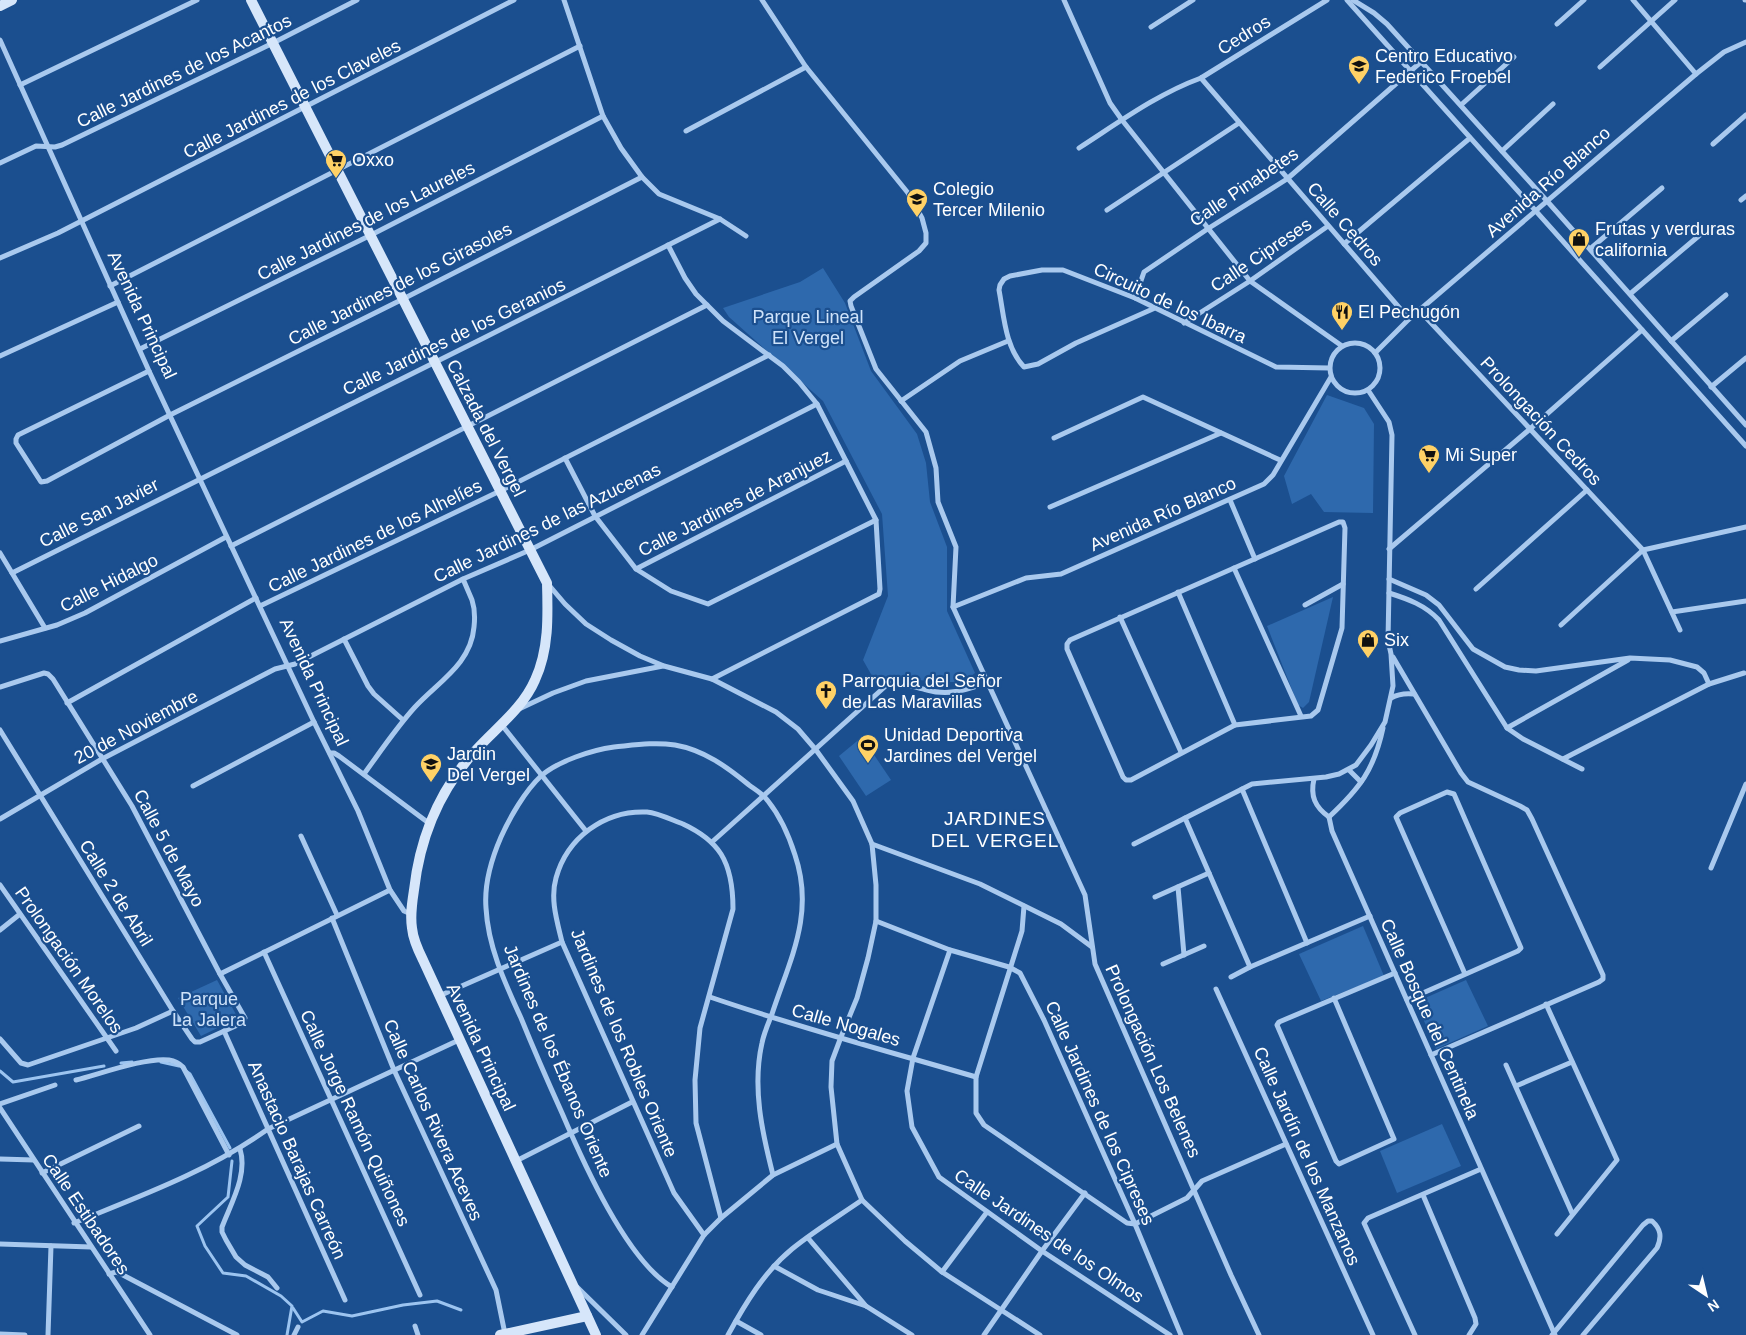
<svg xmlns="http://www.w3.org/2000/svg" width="1746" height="1335" font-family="Helvetica,sans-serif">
  <rect width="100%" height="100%" fill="#1b4f8f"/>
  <g fill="#2e69ad">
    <path d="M823,268L845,303L871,371L917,434L926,463L930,502L947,547V611L975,673L963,682H937L893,677L876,683L863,660L888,596L882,514L823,401L729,317L723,308L800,282Z"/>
    <path d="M1327,395L1364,408L1374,424L1373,513L1324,512L1311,494L1292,504L1284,476Z"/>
    <path d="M1333,597L1309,702L1303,708L1298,705L1267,626Z"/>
    <path d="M862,737L891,780L866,796L839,756Z"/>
    <path d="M1363,926L1384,976L1321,1001L1299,954Z"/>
    <path d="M217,980L238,1018L201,1036L178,998Z"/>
    <path d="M1466,980L1488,1026L1436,1049L1416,1002Z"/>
    <path d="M1442,1124L1461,1166L1397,1193L1380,1151Z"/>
  </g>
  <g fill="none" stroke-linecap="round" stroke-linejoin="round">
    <g stroke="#9cc4f0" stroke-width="3">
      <path d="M161,1062L179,1066"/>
      <path d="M121,1063L132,1062"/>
      <path d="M0,1071L13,1082L104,1066"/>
      <path d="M186,1071L190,1074L230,1148"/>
      <path d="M232,1161L228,1197L197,1226L205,1246L223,1273L246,1276L281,1296L292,1306L287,1335"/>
      <path d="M293,1308L302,1322L323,1311L352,1316L403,1305L437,1301L461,1310"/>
    </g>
    <g stroke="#a9c9ee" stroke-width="5">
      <path d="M564,0L603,116L621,148L642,177L659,194L720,219L746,236"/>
      <path d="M762,0L806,67L908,193L922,218L926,233V243L919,251L854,297L850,301L851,306L876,369L926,432L936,468L938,502L956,547L953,607L1085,895L1095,964L1231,1275L1259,1335"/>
      <path d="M1064,0L1110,103L1122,120L1250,281L1342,346"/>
      <path d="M1347,0L1746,446"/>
      <path d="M1353,0L1374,13L1387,24L1547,201L1746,425"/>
      <path d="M1633,0L1696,74"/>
      <path d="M1745,0H1746"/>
      <path d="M1557,24L1584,0"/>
      <path d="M1151,27L1193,0"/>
      <path d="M0,40L149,371L314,722L358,811L390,890L404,911L411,914"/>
      <path d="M1600,67L1675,0"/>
      <path d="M1201,78L1409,319"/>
      <path d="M20,85L197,0"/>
      <path d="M1461,105L1514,57"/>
      <path d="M686,131L806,67"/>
      <path d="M1713,144L1746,115"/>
      <path d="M1079,148C1118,123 1157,94 1201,78L1327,0"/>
      <path d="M1502,151L1553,104"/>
      <path d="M0,163L36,146L55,147L62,145L273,43L357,0"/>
      <path d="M1741,200L1746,196"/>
      <path d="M1107,210L1239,123"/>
      <path d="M1344,244L1470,138"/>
      <path d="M668,245L685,278L696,294L723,321L783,366L799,382L817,404L876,520L880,589L879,594L712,679"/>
      <path d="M1590,249L1662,188"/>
      <path d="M0,258L58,233L514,0"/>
      <path d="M110,286L580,46"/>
      <path d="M1630,294L1701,234"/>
      <path d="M1135,298L1144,272L1209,228L1287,179L1422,61"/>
      <path d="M1155,308L1076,343L1038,364L1024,367C1005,347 1004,316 999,290L1000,285L1004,279L1010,276L1042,270H1063L1135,298L1276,367L1329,368"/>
      <path d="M1419,310L1643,550L1680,630"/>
      <path d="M1184,323L1250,281L1328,226"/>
      <path d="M1671,341L1726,295"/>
      <circle cx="1355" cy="368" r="25"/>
      <path d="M140,349L371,235L603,116"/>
      <path d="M1375,353L1409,319L1696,74L1724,52L1746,42"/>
      <path d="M0,356L118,302"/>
      <path d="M149,371L18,435L16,439V443L41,482L47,481L170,415L403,299L642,177"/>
      <path d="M1711,387L1746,358"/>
      <path d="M901,401L960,361L1008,341"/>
      <path d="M1054,438L1143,397L1280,460"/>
      <path d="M565,458L595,516L636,569L671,591L708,604L876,520"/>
      <path d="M1230,500L1255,559"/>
      <path d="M1050,507L1221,433"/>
      <path d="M1339,522H1343L1345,528L1342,628L1318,710L1311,716L1235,725L1131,780H1126L1123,777L1067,649V644L1070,640Z"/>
      <path d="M231,546L707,305"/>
      <path d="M1389,549L1530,429L1642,330"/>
      <path d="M0,553L45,628"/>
      <path d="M1234,568L1301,716"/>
      <path d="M636,569L846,461"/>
      <path d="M12,573C247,454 485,339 720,219"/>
      <path d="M1389,579L1426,595L1439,605L1473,649L1505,667L1519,670L1536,671L1630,658L1670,660L1697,667L1704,673L1709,684"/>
      <path d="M548,584L565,604L586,624L611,640L640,656L664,666L712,679L776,712L798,729L816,750L853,801L872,844L876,885V921L868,958L857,998L841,1037L832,1061L831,1087L837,1144L862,1200L905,1241L942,1272L1040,1335"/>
      <path d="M1476,589L1587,490"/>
      <path d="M1178,592L1235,725"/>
      <path d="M1389,593C1408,599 1425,605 1439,620L1507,728L1523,739L1582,769"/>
      <path d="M1305,605L1343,584"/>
      <path d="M260,606L500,491L769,355"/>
      <path d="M953,607L1026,578L1061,574L1264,484L1273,475L1331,377"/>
      <path d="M1672,612L1746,601"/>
      <path d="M1120,617L1181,752"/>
      <path d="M1561,625L1643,550L1746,527"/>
      <path d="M344,639L368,686L374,694L403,720"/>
      <path d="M0,641L57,625L85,613L226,537"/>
      <path d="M1393,657L1461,773L1468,782L1520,806L1527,810L1532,819L1603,975V979L1599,982L1431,1055"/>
      <path d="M0,687L44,673L48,674L53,679L132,806L220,974L245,1018L242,1023L200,1042H195L192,1039L173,1011L0,730"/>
      <path d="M1391,698C1398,694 1405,693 1414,694"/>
      <path d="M67,703L256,598"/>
      <path d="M519,709L553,693L586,681L663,666"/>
      <path d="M501,724L586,831"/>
      <path d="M1507,728L1628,660"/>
      <path d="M330,753H334L339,756L430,824"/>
      <path d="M1563,759L1709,684L1744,673"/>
      <path d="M1349,770L1361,782"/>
      <path d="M364,774C380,752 396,728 415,707C438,682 471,664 474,627C475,618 475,609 472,600C469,593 466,586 463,579"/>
      <path d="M1314,779C1310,796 1315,807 1329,817"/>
      <path d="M193,786L314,722"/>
      <path d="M1242,789L1307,943"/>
      <path d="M1329,817L1332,831L1555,1335"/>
      <path d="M1329,817C1360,788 1374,770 1383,728"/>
      <path d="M1185,818L1250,967"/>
      <path d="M0,819L102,759L275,669L295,664L463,579L530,550L817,404"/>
      <path d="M301,836L337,915"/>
      <path d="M712,842L889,683C902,682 914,687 927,690C948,696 968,690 988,682"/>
      <path d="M872,844L980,884L1061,924L1092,947"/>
      <path d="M1134,844L1252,784L1326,777L1339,774L1356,765L1371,745L1385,722L1393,686L1391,654L1388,640L1392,435L1389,422L1368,390"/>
      <path d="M1711,868L1746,784"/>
      <path d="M0,885L116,1051"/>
      <path d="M1178,887L1184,955"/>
      <path d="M1155,897L1209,873"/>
      <path d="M1024,906L1022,931L976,1077V1113L984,1125L1127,1223L1135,1224L1187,1198L1202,1181L1286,1144"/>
      <path d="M332,918L394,1070L496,1290L505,1334"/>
      <path d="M876,921L950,950L1009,967L1020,973L1044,1020L1135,1224L1181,1335"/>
      <path d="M0,930L20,914"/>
      <path d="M950,950L913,1058L907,1091L912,1127L939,1177L1042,1251L1170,1335"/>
      <path d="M264,952L420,1295"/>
      <path d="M1163,964L1204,946"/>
      <path d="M220,974L390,890"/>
      <path d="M1231,977L1250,967L1370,916"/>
      <path d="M1216,989L1373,1335"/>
      <path d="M439,996L562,942"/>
      <path d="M710,997C797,1027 887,1051 976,1077"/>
      <path d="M1334,998L1394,1139L1339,1164L1336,1161L1277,1025L1279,1022L1395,973"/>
      <path d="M1407,1000L1518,951L1521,948L1454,794L1447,792L1400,813L1396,817L1465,974"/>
      <path d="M1546,1004L1617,1160L1557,1234"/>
      <path d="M224,1031L345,1300"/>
      <path d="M0,1039L21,1063L28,1065L136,1028L173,1011"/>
      <path d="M1506,1065L1572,1213"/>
      <path d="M76,1080C100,1074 146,1057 169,1060C175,1061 179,1063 183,1067L229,1155"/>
      <path d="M1516,1086L1572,1062"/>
      <path d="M0,1104L55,1085"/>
      <path d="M0,1108L150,1335"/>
      <path d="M240,1149C248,1175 231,1203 222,1227V1232L226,1240L236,1257L245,1265L268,1277L277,1288"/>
      <path d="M0,1159L34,1160"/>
      <path d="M516,1161L632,1102"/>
      <path d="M42,1173L139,1126"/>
      <path d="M1423,1195L1475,1318L1476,1324L1469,1335"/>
      <path d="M74,1223C143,1195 207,1172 268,1129L459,1040"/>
      <path d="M704,1235L674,1193L562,942C557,921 550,899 556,878C567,838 604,810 647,812C658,813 672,820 683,824C698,831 712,840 721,854C731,870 733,891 733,909L700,1028L695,1080L696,1123L721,1218"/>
      <path d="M808,1238L866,1306"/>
      <path d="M0,1244L91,1247"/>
      <path d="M774,1266L818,1290L866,1306L912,1335"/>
      <path d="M942,1272L987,1212"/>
      <path d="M109,1274L116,1272L121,1274L237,1335"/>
      <path d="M577,1287L626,1335"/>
      <path d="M672,1287C627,1261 583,1162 562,1113C548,1082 534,1050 521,1018C505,983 488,947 486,908C484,883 491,860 501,837C510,817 525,791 541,776C558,761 592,750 614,747C635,745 654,742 675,745C704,750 727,767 749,785C756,790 763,794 768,801C780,816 789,836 795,855C815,914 790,959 772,1014C768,1024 764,1033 762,1043C752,1087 762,1132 773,1175"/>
      <path d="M736,1321L761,1335"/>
      <path d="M415,1326L418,1335"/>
      <path d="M0,1334L25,1335"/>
      <path d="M48,1335L51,1246"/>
      <path d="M294,1335L298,1327"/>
      <path d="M642,1335L704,1235L721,1218L773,1175L837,1144"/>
      <path d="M728,1335C745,1304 764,1272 792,1249C814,1231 839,1216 862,1200"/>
      <path d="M984,1335L1042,1251L1085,1193"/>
      <path d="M1415,1335L1364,1223L1368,1218L1481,1169"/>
      <path d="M1552,1335L1643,1225L1648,1221H1652C1661,1229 1662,1237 1657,1248L1583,1335"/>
    </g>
    <g stroke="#d6e6fa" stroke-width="10">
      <path d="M251,0L547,583C548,616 549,650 535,680C523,708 496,728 476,750C440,789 420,837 414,890C412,903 410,915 412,928C413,939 418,950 423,960L596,1335"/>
      <path d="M0,6L12,0"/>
      <path d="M500,1335L587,1316"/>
    </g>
  </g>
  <defs>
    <g id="school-pin" transform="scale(1.125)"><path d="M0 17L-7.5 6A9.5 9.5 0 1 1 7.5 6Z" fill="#ffd166" stroke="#1b4f8f"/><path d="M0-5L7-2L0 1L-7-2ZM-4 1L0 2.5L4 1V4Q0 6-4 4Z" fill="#111"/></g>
    <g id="supermarket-pin" transform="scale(1.125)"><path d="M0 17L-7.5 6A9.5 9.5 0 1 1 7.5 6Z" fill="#ffd166" stroke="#1b4f8f"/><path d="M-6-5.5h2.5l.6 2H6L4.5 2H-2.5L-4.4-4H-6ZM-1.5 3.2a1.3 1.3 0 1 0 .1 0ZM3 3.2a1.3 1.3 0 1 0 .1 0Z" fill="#111"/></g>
    <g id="shop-pin" transform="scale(1.125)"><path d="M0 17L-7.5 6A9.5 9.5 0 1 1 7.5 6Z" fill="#ffd166" stroke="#1b4f8f"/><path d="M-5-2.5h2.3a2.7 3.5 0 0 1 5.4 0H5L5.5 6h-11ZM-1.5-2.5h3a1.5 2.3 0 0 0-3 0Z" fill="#111"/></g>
    <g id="restaurant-pin" transform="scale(1.125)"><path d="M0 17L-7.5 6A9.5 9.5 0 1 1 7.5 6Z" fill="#ffd166" stroke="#1b4f8f"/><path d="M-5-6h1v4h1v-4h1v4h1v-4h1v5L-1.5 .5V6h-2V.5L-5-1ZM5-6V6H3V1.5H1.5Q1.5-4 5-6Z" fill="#111"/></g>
    <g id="church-pin" transform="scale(1.125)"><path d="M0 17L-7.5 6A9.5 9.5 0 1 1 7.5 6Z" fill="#ffd166" stroke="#1b4f8f"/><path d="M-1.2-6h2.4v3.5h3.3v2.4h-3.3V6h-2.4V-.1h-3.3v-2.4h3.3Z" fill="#111"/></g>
    <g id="stadium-pin" transform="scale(1.125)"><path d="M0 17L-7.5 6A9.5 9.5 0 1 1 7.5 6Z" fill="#ffd166" stroke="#1b4f8f"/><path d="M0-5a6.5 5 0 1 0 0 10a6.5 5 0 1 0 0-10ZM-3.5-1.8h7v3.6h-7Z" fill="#111"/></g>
  </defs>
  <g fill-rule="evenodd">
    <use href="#school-pin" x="1359" y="66"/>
    <use href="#supermarket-pin" x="336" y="160"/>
    <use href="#school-pin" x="917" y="199"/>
    <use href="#shop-pin" x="1579" y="239"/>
    <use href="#restaurant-pin" x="1342" y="312"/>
    <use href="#supermarket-pin" x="1429" y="455"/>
    <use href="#shop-pin" x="1368" y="640"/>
    <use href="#church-pin" x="826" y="691"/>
    <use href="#stadium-pin" x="868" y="745"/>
    <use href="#school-pin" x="431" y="764"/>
  </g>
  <g text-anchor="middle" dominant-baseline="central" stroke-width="4.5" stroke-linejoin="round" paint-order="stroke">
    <g font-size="18" fill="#fff" stroke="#1b4f8f">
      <text transform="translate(1244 35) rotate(-32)">Cedros</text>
      <text transform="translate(184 71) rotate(-26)">Calle Jardines de los Acantos</text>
      <text transform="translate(292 99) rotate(-27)">Calle Jardines de los Claveles</text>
      <text transform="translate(1548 182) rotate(-41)">Avenida Río Blanco</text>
      <text transform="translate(1244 187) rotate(-34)">Calle Pinabetes</text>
      <text transform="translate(366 221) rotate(-27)">Calle Jardines de los Laureles</text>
      <text transform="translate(1345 224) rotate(49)">Calle Cedros</text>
      <text transform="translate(1261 255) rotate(-34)">Calle Cipreses</text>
      <text transform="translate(400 284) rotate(-27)">Calle Jardines de los Girasoles</text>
      <text transform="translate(1170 303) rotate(25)">Circuito de los Ibarra</text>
      <text transform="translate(142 315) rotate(65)">Avenida Principal</text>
      <text transform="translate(454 337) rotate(-26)">Calle Jardines de los Geranios</text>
      <text transform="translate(1541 421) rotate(47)">Prolongación Cedros</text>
      <text transform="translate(486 428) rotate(63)">Calzada del Vergel</text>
      <text transform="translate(735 503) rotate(-27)">Calle Jardines de Aranjuez</text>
      <text transform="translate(99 513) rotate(-27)">Calle San Javier</text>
      <text transform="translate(1163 514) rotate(-24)">Avenida Río Blanco</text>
      <text transform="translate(547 523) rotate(-26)">Calle Jardines de las Azucenas</text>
      <text transform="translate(375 536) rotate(-26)">Calle Jardines de los Alhelíes</text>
      <text transform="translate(109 583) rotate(-27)">Calle Hidalgo</text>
      <text transform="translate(314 682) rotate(65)">Avenida Principal</text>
      <text transform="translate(136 727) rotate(-28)">20 de Noviembre</text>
      <text transform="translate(169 848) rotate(62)">Calle 5 de Mayo</text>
      <text transform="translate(116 893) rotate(58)">Calle 2 de Abril</text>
      <text transform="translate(69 960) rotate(55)">Prolongación Morelos</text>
      <text transform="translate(1430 1019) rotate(66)">Calle Bosque del Centinela</text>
      <text transform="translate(846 1025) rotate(16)">Calle Nogales</text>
      <text transform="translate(624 1043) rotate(67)">Jardines de los Robles Oriente</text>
      <text transform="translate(481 1047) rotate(65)">Avenida Principal</text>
      <text transform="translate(558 1061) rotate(67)">Jardines de los Ébanos Oriente</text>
      <text transform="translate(1153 1061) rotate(66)">Prolongación Los Belenes</text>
      <text transform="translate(1100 1113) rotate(66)">Calle Jardines de los Cipreses</text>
      <text transform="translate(355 1118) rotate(65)">Calle Jorge Ramón Quiñones</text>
      <text transform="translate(433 1120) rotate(66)">Calle Carlos Rivera Aceves</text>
      <text transform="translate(1307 1156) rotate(66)">Calle Jardín de los Manzanos</text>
      <text transform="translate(297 1160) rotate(66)">Anastacio Barajas Carreón</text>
      <text transform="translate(86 1214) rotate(56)">Calle Estibadores</text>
      <text transform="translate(1049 1236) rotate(34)">Calle Jardines de los Olmos</text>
    </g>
    <g font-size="18" fill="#fff" stroke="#1b4f8f" text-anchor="start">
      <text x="1375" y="56">Centro Educativo<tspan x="1375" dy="21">Federico Froebel</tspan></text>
      <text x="352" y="160">Oxxo</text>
      <text x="933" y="189">Colegio<tspan x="933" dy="21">Tercer Milenio</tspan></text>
      <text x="1595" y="229">Frutas y verduras<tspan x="1595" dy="21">california</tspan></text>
      <text x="1358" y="312">El Pechugón</text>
      <text x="1445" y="455">Mi Super</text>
      <text x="1384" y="640">Six</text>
      <text x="842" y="681">Parroquia del Señor<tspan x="842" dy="21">de Las Maravillas</tspan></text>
      <text x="884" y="735">Unidad Deportiva<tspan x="884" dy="21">Jardines del Vergel</tspan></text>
      <text x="447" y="754">Jardin<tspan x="447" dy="21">Del Vergel</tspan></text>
    </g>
    <g font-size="18" fill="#cfe3fa" stroke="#1b4f8f">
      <text x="808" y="317">Parque Lineal<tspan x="808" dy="21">El Vergel</tspan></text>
      <text x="209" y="999">Parque<tspan x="209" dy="21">La Jalera</tspan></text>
    </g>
    <g font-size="19" letter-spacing="1" fill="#fff" stroke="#1b4f8f">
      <text x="995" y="818">JARDINES<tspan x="995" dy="22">DEL VERGEL</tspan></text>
    </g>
  </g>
  <g transform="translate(1706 1295) rotate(145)" stroke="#1b4f8f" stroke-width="4" paint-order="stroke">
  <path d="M0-4L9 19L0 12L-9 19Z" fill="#ffffff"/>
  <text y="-8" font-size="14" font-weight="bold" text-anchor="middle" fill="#ffffff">N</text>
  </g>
</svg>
